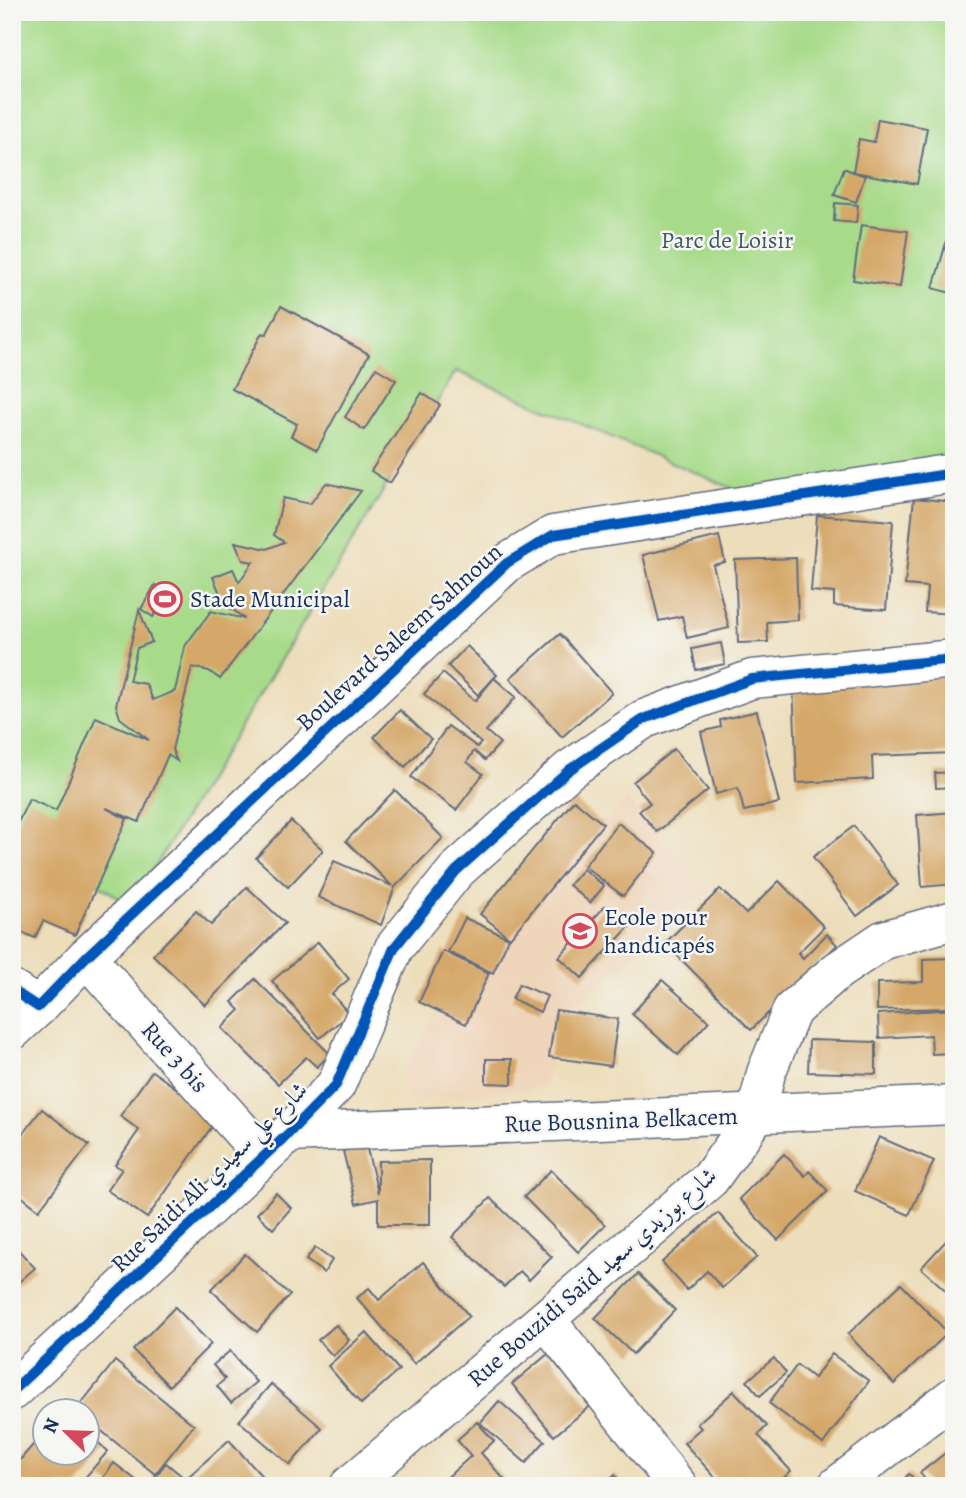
<svg xmlns="http://www.w3.org/2000/svg" width="966" height="1498" font-family="Alegreya,Amiri,serif">
  <rect width="100%" height="100%" fill="#f6f6f2"/>
  <filter id="ink" filterUnits="userSpaceOnUse"><feTurbulence type="fractalNoise" baseFrequency=".0143" numOctaves="2"/><feDisplacementMap in="SourceGraphic" scale="14" xChannelSelector="R" yChannelSelector="G"/><feConvolveMatrix kernelMatrix="1 2 1 2 8 2 1 2 1" color-interpolation-filters="sRGB"/></filter>
  <filter id="wash" filterUnits="userSpaceOnUse"><feTurbulence type="fractalNoise" baseFrequency=".00686" numOctaves="4" result="noise"/><feDisplacementMap in="SourceGraphic" scale="28" xChannelSelector="R" yChannelSelector="G"/><feGaussianBlur stdDeviation="1.57" result="paint"/><feColorMatrix in="noise" values="0 0 0 0 0 0 0 0 0 0 0 0 0 0 0 0 0 1.4 0 .05"/><feComposite in="paint" operator="in"/></filter>
  <g filter="url(#wash)">
    <rect width="100%" height="100%" fill="#eddebb"/>
    <path fill="#efd6bb" d="M627,799L708,891L569,1013L543,1088L409,1101L400,1078L459,971Z"/>
    <path fill="#a7db8a" stroke="#618574" stroke-width="2" d="M12,12H954V463L757,499L456,371L131,906L12,827Z"/>
    <g id="blocks">
      <g fill="#d5a86b">
        <path d="M878,119L927,128L917,184L854,172L865,176L856,202L834,195L844,168L853,172L859,139L874,142Z"/>
        <path d="M835,203L858,205L856,223L834,221Z"/>
        <path d="M861,225L908,231L900,287L853,280Z"/>
        <path d="M948,236L954,238V294L933,288Z"/>
        <path d="M281,306L369,354L317,450L291,436L297,424L232,389L262,333L266,335Z"/>
        <path d="M376,368L396,380L364,430L345,417Z"/>
        <path d="M422,393L440,405L390,483L371,471Z"/>
        <path d="M326,483L361,491L220,679L209,671L192,667L172,750L177,761L168,755L139,822L106,808L127,819L75,935L43,921L35,938L12,928V835L29,799L56,811L96,717L149,740L120,718L116,705L139,610L152,642L137,648L129,681L146,684L153,700L175,691L185,646L211,611L245,619L224,603L213,577L233,569L239,582L253,562L243,560L235,542L267,549L284,542L274,535L283,498L310,504Z"/>
        <path d="M914,498L954,502V614L925,612L927,587L905,585Z"/>
        <path d="M817,515L893,521L886,610L834,606V593L811,591Z"/>
        <path d="M719,536L725,562L713,565L729,628L687,638L682,616L659,621L643,555Z"/>
        <path d="M796,558L798,620L767,622L768,642L738,643L735,560Z"/>
        <path d="M155,585L168,593L153,617L141,609Z"/>
        <path d="M560,634L612,693L562,737L510,678Z"/>
        <path d="M721,643L725,664L696,670L692,649Z"/>
        <path d="M467,646L497,675L478,695L448,666Z"/>
        <path d="M443,673L475,701L494,678L516,697L486,731L500,743L485,760L474,751L467,762L483,774L456,810L411,777L448,726L477,747L481,743L424,694Z"/>
        <path d="M954,675V753L872,756L873,779L797,783L793,683Z"/>
        <path d="M400,710L431,739L405,767L374,737Z"/>
        <path d="M757,711L779,803L744,811L738,788L716,794L701,732L721,727L720,720Z"/>
        <path d="M674,749L708,790L657,832L639,811L650,803L633,782Z"/>
        <path d="M954,772V787L936,788L935,773Z"/>
        <path d="M395,790L443,838L395,887L381,925L318,897L334,861L392,886L346,841Z"/>
        <path d="M574,800L603,824L510,938L480,914Z"/>
        <path d="M954,812V884L922,887L917,815Z"/>
        <path d="M291,821L323,850L288,887L256,858Z"/>
        <path d="M618,823L657,853L623,896L584,866Z"/>
        <path d="M854,826L898,885L857,916L813,857Z"/>
        <path d="M583,869L604,886L590,903L569,885Z"/>
        <path d="M779,881L824,927L798,953L803,958L827,934L837,945L751,1030L665,943L720,889L746,914Z"/>
        <path d="M247,887L285,923L205,1005L153,955L196,911L211,925Z"/>
        <path d="M605,906L629,927L582,978L559,957Z"/>
        <path d="M465,918L509,938L493,973L448,952Z"/>
        <path d="M318,942L349,979L332,994L349,1014L320,1038L272,981Z"/>
        <path d="M443,951L489,973L466,1024L419,1002Z"/>
        <path d="M954,958V1008L877,1010V983L923,982V959Z"/>
        <path d="M255,979L330,1054L317,1067L306,1057L278,1084L222,1028L240,1010L232,1002Z"/>
        <path d="M662,980L709,1021L678,1055L632,1014Z"/>
        <path d="M519,984L547,996L540,1012L512,999Z"/>
        <path d="M953,1009L954,1053L932,1054L931,1035L879,1038L878,1014Z"/>
        <path d="M556,1010L618,1019L611,1066L549,1057Z"/>
        <path d="M809,1040L876,1042V1074L808,1072Z"/>
        <path d="M486,1059H512V1084L486,1083Z"/>
        <path d="M152,1071L218,1118L147,1218L107,1190L122,1169L115,1165L139,1130L120,1116Z"/>
        <path d="M42,1109L89,1145L39,1210L12,1189V1147Z"/>
        <path d="M879,1137L934,1161L909,1215L855,1191Z"/>
        <path d="M366,1145L378,1193V1161L430,1160V1225H378V1199L356,1204L343,1151Z"/>
        <path d="M784,1154L805,1176L809,1171L828,1191L778,1240L739,1199Z"/>
        <path d="M551,1170L605,1225L578,1252L524,1197Z"/>
        <path d="M276,1193L291,1208L273,1229L257,1214Z"/>
        <path d="M490,1198L552,1257L529,1280L520,1271L504,1287L452,1237Z"/>
        <path d="M718,1213L757,1257L722,1288L707,1271L687,1290L662,1262Z"/>
        <path d="M954,1232V1298L921,1268Z"/>
        <path d="M12,1243L35,1268L12,1288Z"/>
        <path d="M315,1248L332,1260L324,1273L306,1260Z"/>
        <path d="M245,1254L290,1295L257,1332L211,1290Z"/>
        <path d="M423,1262L469,1316L414,1364L357,1298L369,1288L379,1300Z"/>
        <path d="M638,1274L675,1310L633,1354L595,1318Z"/>
        <path d="M901,1284L948,1333L894,1384L848,1334Z"/>
        <path d="M175,1307L211,1344L169,1386L133,1350Z"/>
        <path d="M336,1325L349,1340L333,1356L318,1340Z"/>
        <path d="M366,1332L399,1370L361,1404L328,1366Z"/>
        <path d="M230,1351L256,1382L231,1403L217,1386L225,1379L213,1365Z"/>
        <path d="M548,1354L590,1406L554,1436L512,1384Z"/>
        <path d="M832,1354L869,1381L823,1444L769,1403L797,1365L814,1378Z"/>
        <path d="M774,1358L786,1373L760,1396L747,1381Z"/>
        <path d="M115,1361L194,1425L155,1474L88,1420V1410H76Z"/>
        <path d="M271,1384L322,1428L290,1465L239,1421Z"/>
        <path d="M734,1391L767,1426L758,1435L791,1471L775,1486H723L684,1443L701,1428L697,1424Z"/>
        <path d="M499,1401L545,1441L526,1463L480,1423Z"/>
        <path d="M477,1422L494,1441L481,1453L510,1486H443L441,1483L471,1456L457,1440Z"/>
        <path d="M46,1430V1452H88V1434L108,1451L78,1486H12V1469Z"/>
        <path d="M229,1440L267,1482L262,1486H178Z"/>
        <path d="M954,1446V1486H930L920,1473Z"/>
        <path d="M114,1463L137,1481L133,1486H111L102,1479Z"/>
        <path d="M166,1463L183,1477L176,1486H148Z"/>
        <path d="M909,1474L922,1486H897Z"/>
        <path d="M615,1475L624,1486H603Z"/>
      </g>
    </g>
  </g>
  <g filter="url(#ink)">
    <use href="#blocks" fill-opacity="0" stroke="#646c7f" stroke-width="2"/>
    <g fill="none" stroke-linecap="round" stroke-linejoin="round">
      <g stroke="#646c7f" stroke-width="41">
        <g id="minor">
          <path d="M86,957L264,1156"/>
          <path d="M12,1031L38,1007"/>
          <path d="M289,1133L954,1105"/>
          <path d="M547,1321L678,1486"/>
          <path d="M12,1391L289,1133L336,1085L394,948L456,871L569,770L644,719L752,679L954,659"/>
          <path d="M349,1486L710,1179L756,1115L766,1073L792,1010L837,971L883,940L954,920"/>
          <path d="M837,1486L954,1396"/>
        </g>
      </g>
      <g stroke="#646c7f" stroke-width="41">
        <path id="tertiary" d="M12,990L38,1007L86,957L507,563L553,535L954,473"/>
      </g>
      <use href="#minor" stroke="#fff" stroke-width="38"/>
      <use href="#tertiary" stroke="#fff" stroke-width="38"/>
      <g stroke="#f6f6f2" stroke-width="15">
        <g id="cycleway">
          <path d="M12,990L38,1007L86,957L507,563L553,535L954,473"/>
          <path d="M12,1391L289,1133L336,1085L394,948L456,871L569,770L644,719L752,679L954,659"/>
        </g>
      </g>
      <use href="#cycleway" stroke="#0057b8" stroke-width="10"/>
    </g>
  </g>
  <defs>
    <g id="stadium-ring" transform="scale(1.75)"><circle r="9.5" fill="#f6f6f2" stroke="#d1495b" stroke-width="1.5"/><path d="M0-5a6.5 5 0 1 0 0 10a6.5 5 0 1 0 0-10ZM-3.5-1.8h7v3.6h-7Z" fill="#d1495b"/></g>
    <g id="school-ring" transform="scale(1.75)"><circle r="9.5" fill="#f6f6f2" stroke="#d1495b" stroke-width="1.5"/><path d="M0-5L7-2L0 1L-7-2ZM-4 1L0 2.5L4 1V4Q0 6-4 4Z" fill="#d1495b"/></g>
  </defs>
  <g fill-rule="evenodd">
    <use href="#stadium-ring" x="165" y="599"/>
    <use href="#school-ring" x="580" y="931"/>
  </g>
  <g text-anchor="middle" dominant-baseline="central" stroke-width="5" stroke-linejoin="round" paint-order="stroke">
    <g font-size="24" fill="#3e5a69" stroke="#f6f6f2">
      <text x="727" y="240">Parc de Loisir</text>
    </g>
    <g font-size="24" fill="#1b2f5e" stroke="#f6f6f2" text-anchor="start">
      <text x="190" y="599">Stade Municipal</text>
      <text x="604" y="917">Ecole pour<tspan x="604" dy="28">handicapés</tspan></text>
    </g>
    <g font-size="24" fill="#1b2f5e" stroke="#f6f6f2">
      <text transform="translate(399 637) rotate(-42)">Boulevard Saleem Sahnoun</text>
      <text transform="translate(175 1057) rotate(48)">Rue 3 bis</text>
      <text transform="translate(621 1120) rotate(-2)">Rue Bousnina Belkacem</text>
      <text transform="translate(209 1177) rotate(-44)">Rue Saïdi Ali شارع علي سعيدي</text>
      <text transform="translate(592 1277) rotate(-41)">Rue Bouzidi Saïd شارع بوزيدي سعيد</text>
    </g>
  </g>
  <rect width="966" height="1498" fill="none" stroke="#f6f6f2" stroke-width="42"/>
  <g transform="translate(66 1432) rotate(293)"><circle r="33" fill="#f6f6f2" stroke="#9ea6b7" stroke-width="2"/>
  <path d="M0-5L12 26L0 18L-12 26Z" fill="#d1495b"/>
  <text y="-10" font-size="19" font-weight="bold" text-anchor="middle" fill="#1b2f5e">N</text>
  </g>
</svg>
